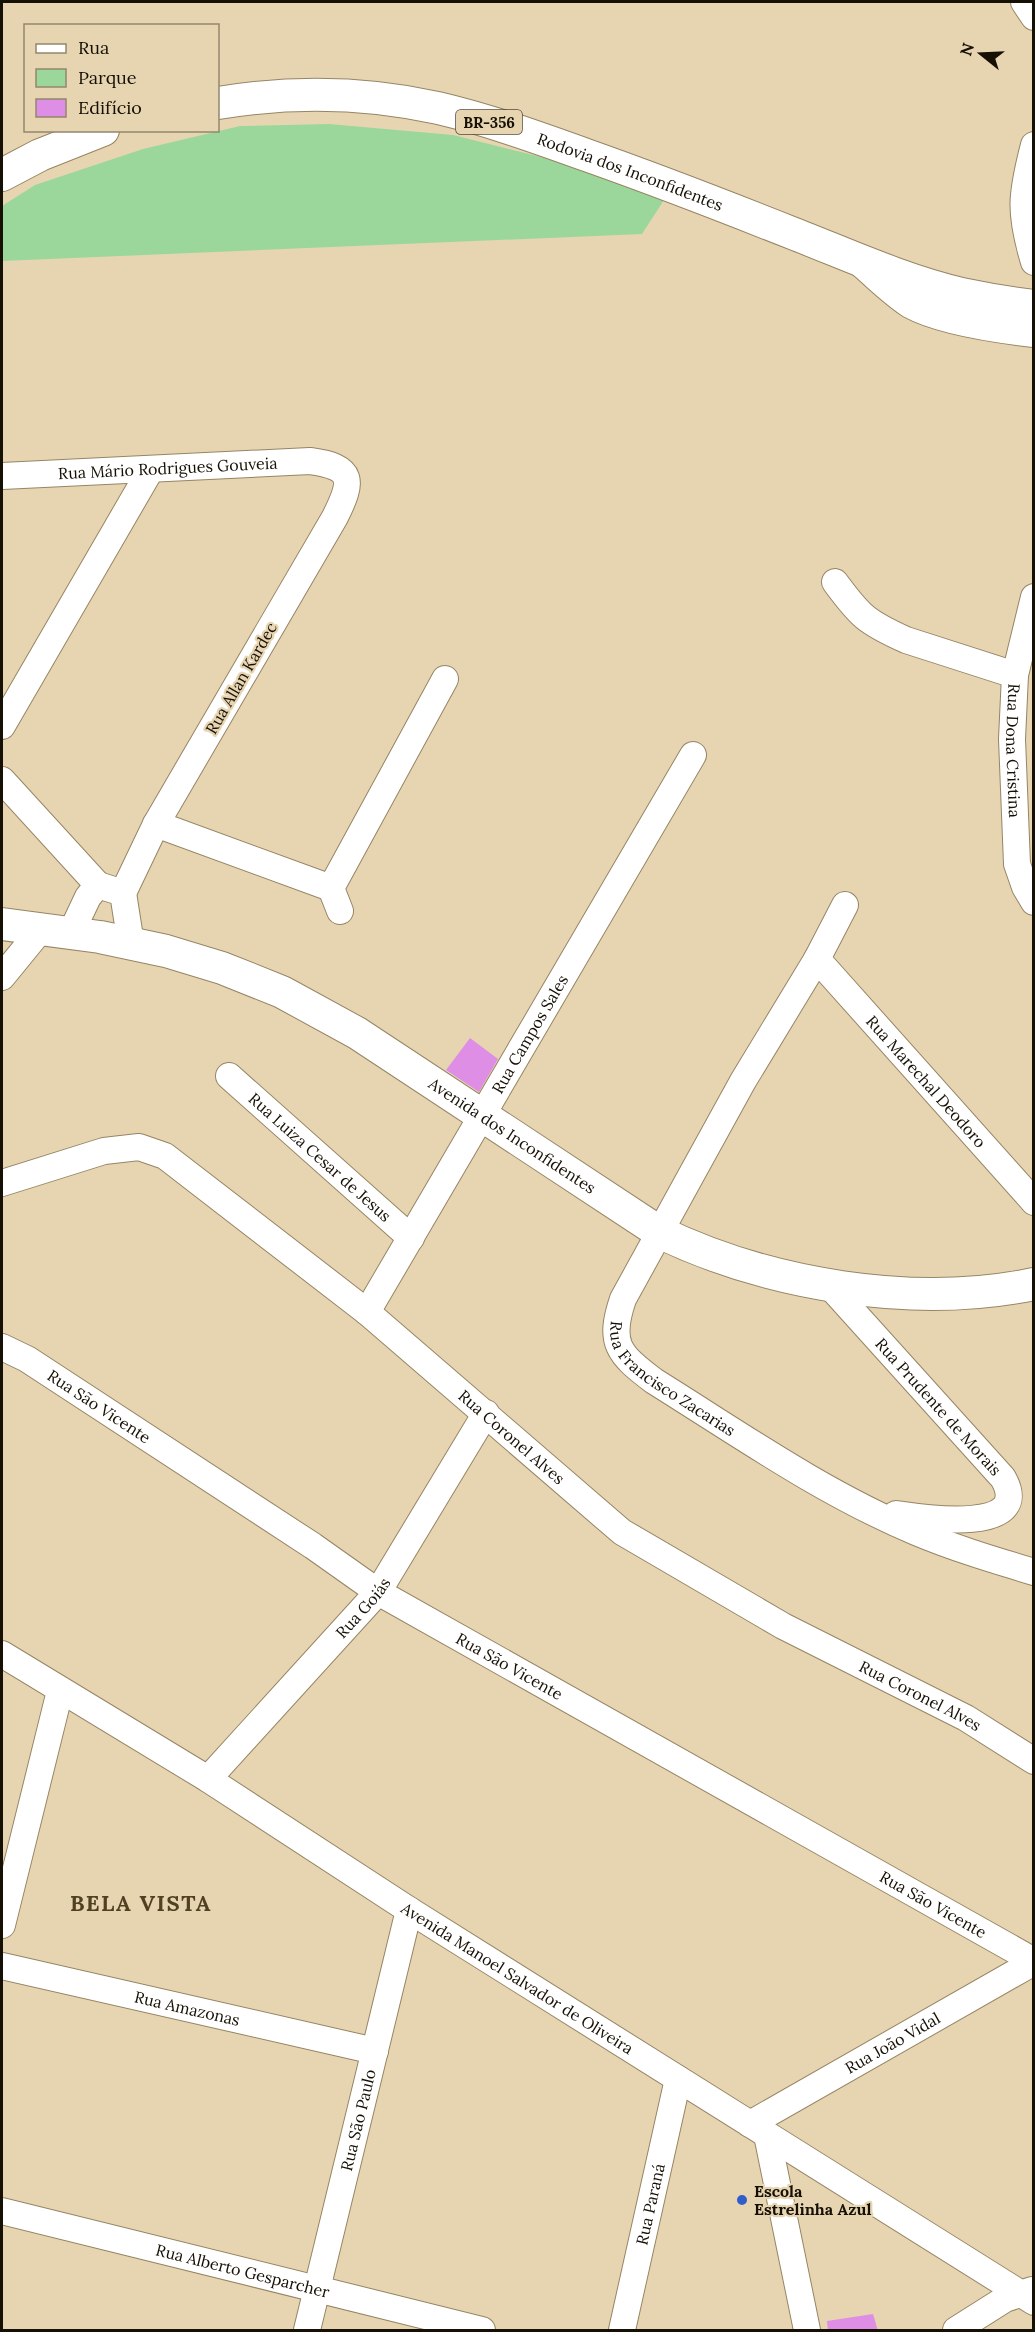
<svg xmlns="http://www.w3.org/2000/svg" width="1035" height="2332" font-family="Lora,serif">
  <rect width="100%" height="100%" fill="#e7d5b2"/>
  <path fill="#9bd79a" d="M329,124L453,135L561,162L664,200L642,234L2,261V206L35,185L143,149L240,126Z"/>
  <g fill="#de8ee5">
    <path d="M470,1038L498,1059L479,1092L446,1070Z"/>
    <path d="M873,2314L878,2331H828L827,2321Z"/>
  </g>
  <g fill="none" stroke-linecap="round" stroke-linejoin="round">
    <g stroke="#968564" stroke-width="28">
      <g id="minor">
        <path d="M1024,2L1034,17"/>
        <path d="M1034,145C1021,195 1019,212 1034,262"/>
        <path d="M863,266C878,279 893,294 910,305C941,322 999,330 1034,334"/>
        <path id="s1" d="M2,476L310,461C355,467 353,481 335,517L156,824L123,893"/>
        <path d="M835,582C860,616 866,622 906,640L1015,675"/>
        <path id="s2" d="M1034,597L1015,675L1012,739L1017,864L1025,887L1034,902"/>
        <path d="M2,726L151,469"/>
        <path d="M2,780L98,885"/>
        <path d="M156,824L331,888"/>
        <path id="s3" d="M845,905L817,959L743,1081L623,1299C608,1343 618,1354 654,1381C739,1434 823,1493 916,1532C954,1548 994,1560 1034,1572"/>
        <path d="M340,911L331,888L445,679"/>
        <path d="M71,933L88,897L98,885L123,893L131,944"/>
        <path id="s4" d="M817,959L1034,1202"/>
        <path d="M2,977L42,928"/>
        <path id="s5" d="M229,1076L411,1238"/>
        <path id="s6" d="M2,1183L104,1151L139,1147L165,1156L367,1312L622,1532L783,1626L966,1718L1034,1761"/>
        <path id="s7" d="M828,1284L1003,1478C1035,1535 923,1518 896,1514"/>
        <path id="s8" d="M367,1312L693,755"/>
        <path id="s9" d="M2,1347L27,1359L313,1546L378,1592L1034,1961"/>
        <path id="s10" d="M2,1654L208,1779L409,1910L1034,2302"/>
        <path id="s11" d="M208,1779L378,1592L486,1413"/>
        <path d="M2,1925L60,1691"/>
        <path id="s12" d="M2,1966L375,2051"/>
        <path id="s13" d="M750,2124L1034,1962"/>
        <path d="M767,2135L807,2330"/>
        <path id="s14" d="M2,2211L482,2330"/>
        <path id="s15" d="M307,2330L409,1910"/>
        <path id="s16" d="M622,2330L678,2079"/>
        <path d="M956,2330L1005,2299L1032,2290"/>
      </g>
    </g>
    <g stroke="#968564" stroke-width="34">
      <g id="major">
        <path id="s17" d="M218,103C290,91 366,92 438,108C489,120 539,138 589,156C657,180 724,206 792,233C846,254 905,281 962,294C986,299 1010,303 1034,306"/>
        <path d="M2,175L40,155L103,130"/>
        <path id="s18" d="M2,924L100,937L166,951L222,968L282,992L357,1033L659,1232C769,1285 914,1309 1034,1284"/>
      </g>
    </g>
    <use href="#minor" stroke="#fff" stroke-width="26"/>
    <use href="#major" stroke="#fff" stroke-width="32"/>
  </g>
  <circle fill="#305dcc" stroke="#e7d5b2" stroke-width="2" cx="742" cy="2200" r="6"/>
  <g text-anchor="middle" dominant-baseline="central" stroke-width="4.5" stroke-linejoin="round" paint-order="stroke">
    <rect fill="#e7d5b2" stroke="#544a38" stroke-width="1.5" x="456" y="110" width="66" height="24" rx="4.5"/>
    <g font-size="15" font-weight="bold" fill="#150f04">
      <text x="489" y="122">BR-356</text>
    </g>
    <g font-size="16" fill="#150f04" stroke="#e7d5b2">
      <text stroke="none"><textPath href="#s17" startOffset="424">Rodovia dos Inconfidentes</textPath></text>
      <text stroke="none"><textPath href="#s1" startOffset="166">Rua Mário Rodrigues Gouveia</textPath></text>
      <text transform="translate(241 678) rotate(-60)">Rua Allan Kardec</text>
      <text stroke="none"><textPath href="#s2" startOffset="156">Rua Dona Cristina</textPath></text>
      <text stroke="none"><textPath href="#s8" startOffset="322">Rua Campos Sales</textPath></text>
      <text stroke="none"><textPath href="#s4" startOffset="164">Rua Marechal Deodoro</textPath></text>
      <text stroke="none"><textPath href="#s18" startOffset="561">Avenida dos Inconfidentes</textPath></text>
      <text stroke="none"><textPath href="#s5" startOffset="122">Rua Luiza Cesar de Jesus</textPath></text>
      <text stroke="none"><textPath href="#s3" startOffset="560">Rua Francisco Zacarias</textPath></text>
      <text stroke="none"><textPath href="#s9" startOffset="114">Rua São Vicente</textPath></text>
      <text stroke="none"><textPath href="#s7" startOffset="165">Rua Prudente de Morais</textPath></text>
      <text stroke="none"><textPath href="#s6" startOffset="616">Rua Coronel Alves</textPath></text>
      <text stroke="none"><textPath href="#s11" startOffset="231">Rua Goiás</textPath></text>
      <text stroke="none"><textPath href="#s9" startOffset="600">Rua São Vicente</textPath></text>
      <text stroke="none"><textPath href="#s6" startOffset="1102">Rua Coronel Alves</textPath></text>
      <text stroke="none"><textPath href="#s9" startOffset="1086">Rua São Vicente</textPath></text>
      <text stroke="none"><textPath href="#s10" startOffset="609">Avenida Manoel Salvador de Oliveira</textPath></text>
      <text stroke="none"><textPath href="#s12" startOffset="190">Rua Amazonas</textPath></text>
      <text stroke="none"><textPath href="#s13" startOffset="164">Rua João Vidal</textPath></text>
      <text stroke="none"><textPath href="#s15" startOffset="216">Rua São Paulo</textPath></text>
      <text stroke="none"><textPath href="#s16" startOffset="129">Rua Paraná</textPath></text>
      <text stroke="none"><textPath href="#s14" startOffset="248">Rua Alberto Gesparcher</textPath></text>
    </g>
    <g font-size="16" font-weight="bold" fill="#150f04" stroke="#e7d5b2" text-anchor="start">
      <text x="754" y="2191">Escola<tspan x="754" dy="18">Estrelinha Azul</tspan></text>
    </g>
    <g font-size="22" font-weight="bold" letter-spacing="1.5" fill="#504122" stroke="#e7d5b2">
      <text x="141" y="1903">BELA VISTA</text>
    </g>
  </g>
  <rect width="1035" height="2332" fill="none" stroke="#150f04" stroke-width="6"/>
  <rect x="24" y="24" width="195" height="108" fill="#e7d5b2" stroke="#93866c" stroke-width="1.5"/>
  <rect x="36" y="44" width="30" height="9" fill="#ffffff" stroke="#93866c" stroke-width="1.5"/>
  <text x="78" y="54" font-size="18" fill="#150f04">Rua</text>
  <rect x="36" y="69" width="30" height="18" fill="#9bd79a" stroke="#93866c" stroke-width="1.5"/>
  <text x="78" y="84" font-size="18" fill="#150f04">Parque</text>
  <rect x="36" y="99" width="30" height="18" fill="#de8ee5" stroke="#93866c" stroke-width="1.5"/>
  <text x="78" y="114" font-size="18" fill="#150f04">Edifício</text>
  <g transform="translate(981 54) rotate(288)" stroke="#e7d5b2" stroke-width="4.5" paint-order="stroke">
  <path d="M0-4.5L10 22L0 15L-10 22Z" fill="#150f04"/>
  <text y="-9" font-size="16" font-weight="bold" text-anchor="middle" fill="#150f04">N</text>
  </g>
</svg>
